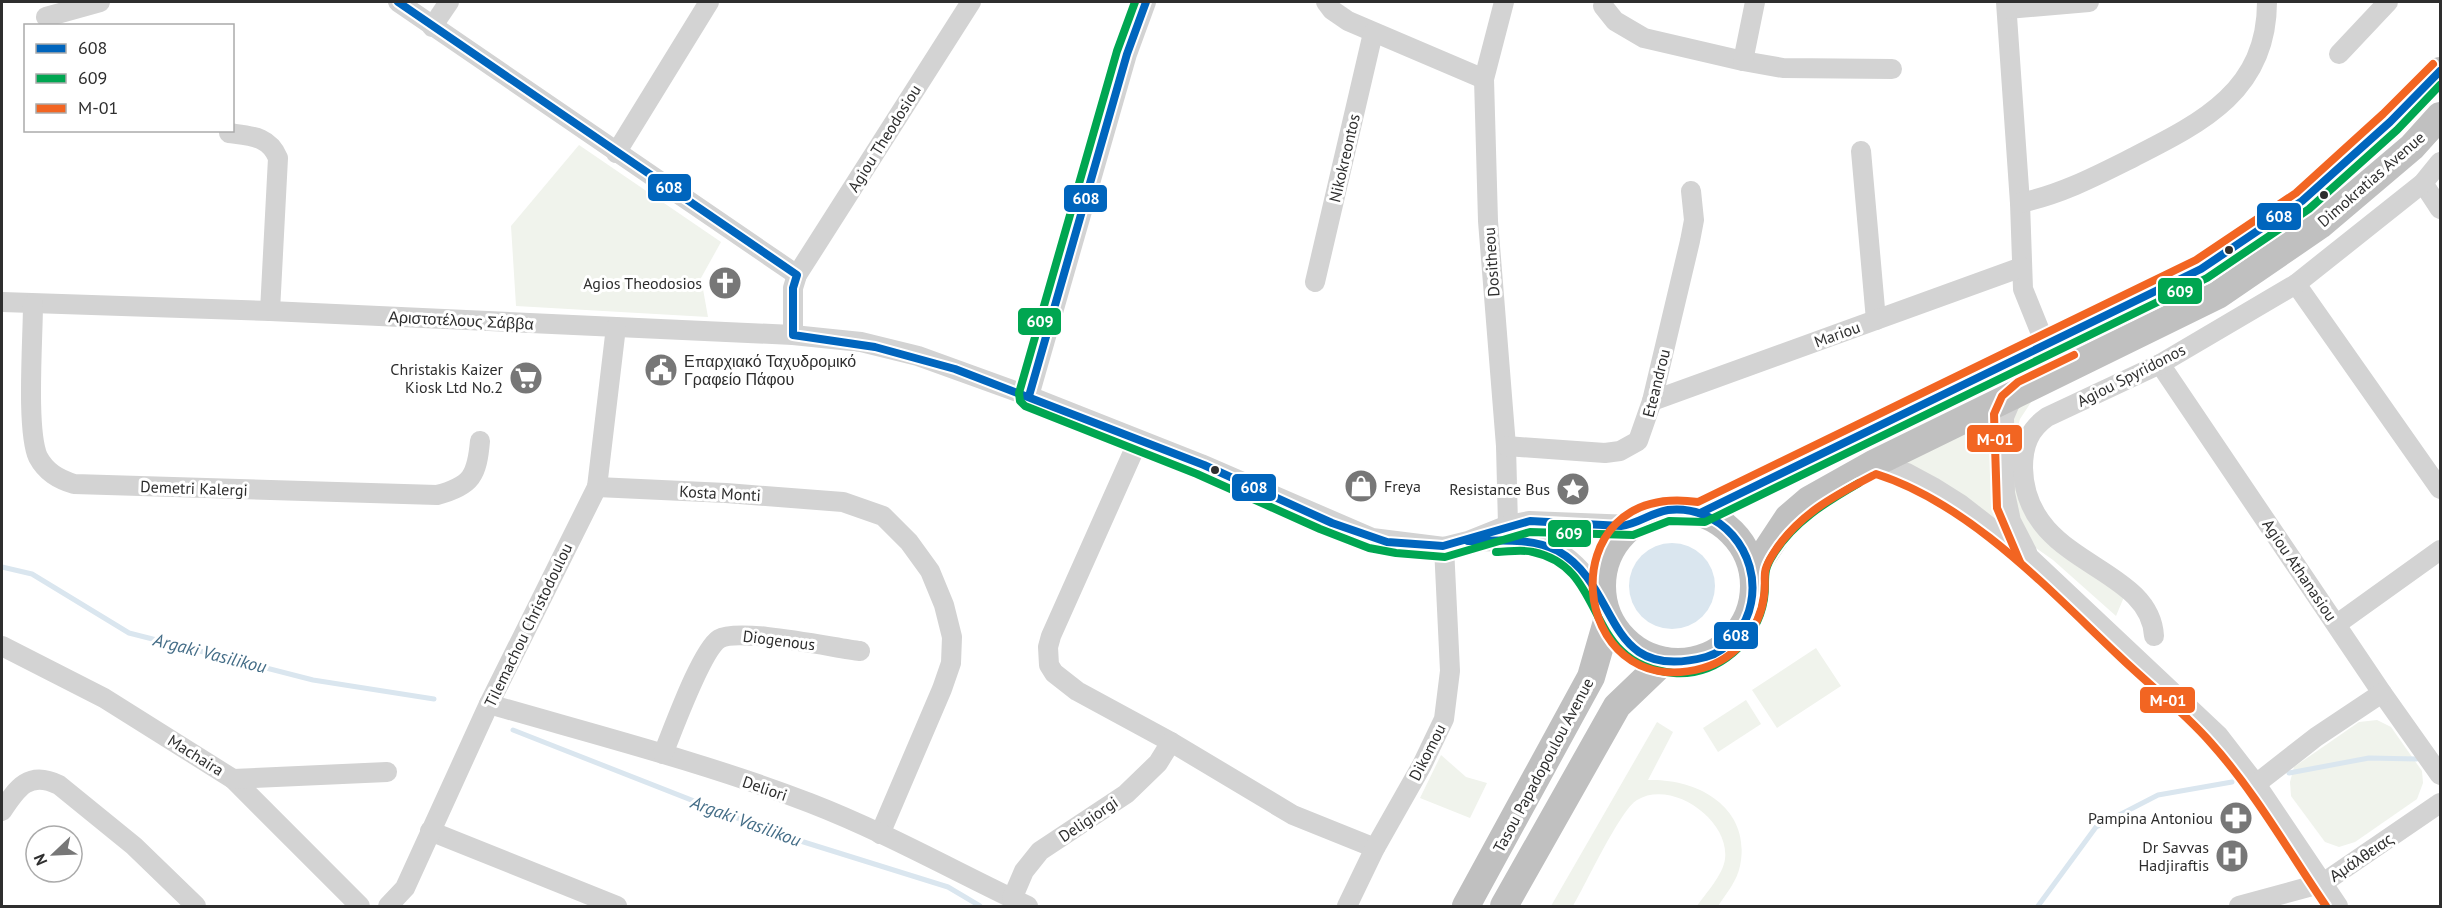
<svg xmlns="http://www.w3.org/2000/svg" width="2442" height="908" font-family="'PT Sans',sans-serif">
  <rect width="100%" height="100%" fill="#fff"/>
  <g fill="#f0f3ec">
    <path d="M579,145L721,242L701,278L708,317L516,306L511,226Z"/>
    <path d="M2039,390L2020,419L2015,437L2016,468L2020,494L2124,597L2116,616L2053,560L1960,495L1903,463Z"/>
    <path d="M1816,648L1841,686L1777,728L1752,690Z"/>
    <path d="M1746,700L1761,724L1718,752L1703,728Z"/>
    <path d="M2377,720L2391,727L2422,771L2423,783L2417,799L2355,842L2339,847L2325,842L2291,796L2290,782L2294,767L2359,722Z"/>
    <path d="M1657,722L1673,732L1648,780C1698,778 1752,808 1740,866C1737,881 1726,894 1718,906H1697C1706,893 1723,875 1725,859C1730,820 1672,779 1637,800C1620,810 1585,886 1573,906H1551Z"/>
    <path d="M1441,755L1466,777L1487,783L1470,818L1420,798Z"/>
  </g>
  <circle fill="#dae6ef" cx="1672" cy="586" r="43"/>
  <g fill="none" stroke-linecap="round" stroke-linejoin="round">
    <g stroke="#dae6ef" stroke-width="5">
      <path d="M2,567L32,574L129,633L313,680L434,699"/>
      <path d="M513,730L778,834L948,887L980,906"/>
      <path d="M2289,773L2369,758L2417,759"/>
      <path d="M2038,906L2096,827L2158,795L2232,782"/>
    </g>
    <g stroke="#d3d3d3" stroke-width="20">
      <path d="M398,2L797,275"/>
      <path d="M1326,2L1332,10L1348,21L1484,79"/>
      <path d="M1504,2L1484,79L1488,221L1506,446L1508,525"/>
      <path d="M2006,2L2020,203L2023,289L2046,346"/>
      <path d="M1603,6L1615,21L1644,38L1743,61L1783,68L1892,69"/>
      <path d="M2007,9L2089,2"/>
      <path d="M46,17L100,2"/>
      <path d="M432,27L449,2"/>
      <path d="M2339,54L2388,2"/>
      <path d="M1743,61L1755,2"/>
      <path d="M229,133C251,136 269,136 278,158L270,311"/>
      <path d="M1861,151L1876,320"/>
      <path d="M616,153L709,2"/>
      <path d="M2423,183L2440,209"/>
      <path d="M2020,203C2062,194 2096,176 2134,157C2203,122 2267,90 2267,2"/>
      <path d="M1315,282L1373,33"/>
      <path d="M2296,284L2440,489"/>
      <path d="M2,302L270,311L793,335L861,342L918,356L1029,396L1201,464L1372,538L1444,547L1468,541L1508,525L1529,521L1632,525"/>
      <path d="M33,304C33,338 26,430 38,457C46,472 58,479 74,484L437,495C472,486 477,475 480,441"/>
      <path d="M793,335V288L797,275L971,2"/>
      <path d="M2160,364L2382,693L2440,775"/>
      <path d="M2020,394L2010,403L2004,417L2005,493L2011,521L2027,552"/>
      <path d="M1029,396L1127,54L1146,2"/>
      <path d="M1652,401L2022,267"/>
      <path d="M1138,441L1051,636L1048,647L1049,665L1054,673L1077,691L1171,742L1293,815L1375,848"/>
      <path d="M1506,446L1605,453L1620,451L1638,441L1652,401L1690,241L1694,220L1691,191"/>
      <path d="M1875,463L1907,473L1933,487L1960,504L2030,558L2218,735L2256,784L2338,906"/>
      <path d="M597,487L726,493L843,502L883,516L909,542L930,571L944,605L952,637L951,663L942,689L880,834"/>
      <path d="M1476,541C1545,542 1560,539 1602,597"/>
      <path d="M2337,624L2440,550"/>
      <path d="M2154,636C2150,564 2025,566 2023,468C2023,445 2029,430 2047,417L2160,364L2296,284L2423,183L2440,162"/>
      <path d="M2,646L104,698L233,779L360,906"/>
      <path d="M489,704C596,735 706,763 810,803C885,832 956,872 1028,906"/>
      <path d="M663,754C673,730 701,651 719,639C739,627 834,648 860,651"/>
      <path d="M233,779L387,772"/>
      <path d="M2256,784L2316,737L2382,693"/>
      <path d="M2,811C17,788 29,770 59,785L134,846L196,906"/>
      <path d="M430,831L617,906"/>
      <path d="M1012,899L1024,871L1040,851L1126,794L1158,763L1171,742"/>
      <path d="M388,906L405,888L489,704L597,487L616,327"/>
      <path d="M1347,906L1375,848L1422,765L1444,719L1450,671L1444,547"/>
      <path d="M2239,906L2323,883L2440,803"/>
    </g>
    <g stroke="#c0c0c0" stroke-width="28">
      <circle cx="1678" cy="586" r="76"/>
      <path d="M1700,513L2201,269L2302,201L2390,122L2440,71"/>
      <path d="M1753,571L1788,518L1809,500L1875,463L2218,295L2320,225L2412,147L2440,116"/>
      <path d="M1466,906L1591,677L1608,618"/>
      <path d="M1504,906L1617,706L1664,661"/>
    </g>
    <g stroke="#fff" stroke-width="12">
      <g id="bus-1">
        <path d="M398,2L797,275L793,288V335L875,347L955,369L1204,465L1332,523L1387,542L1443,546L1530,521L1621,526C1638,524 1650,513 1668,510C1720,504 1761,553 1751,603C1747,625 1729,651 1706,657C1602,684 1622,587 1558,551C1531,537 1497,541 1468,541"/>
        <path d="M1029,396L1127,54L1146,2"/>
        <path d="M1700,513L2201,269L2302,201L2390,122L2440,71"/>
      </g>
    </g>
    <g stroke="#fff" stroke-width="12">
      <g id="bus-2">
        <path d="M1135,2L1117,51L1019,393L1020,401L1025,406L1197,474L1320,529L1369,548L1396,553L1445,557L1530,532L1633,535L1669,521L1705,522L2207,278L2309,209L2397,130L2440,85"/>
        <path d="M1496,552C1508,552 1521,549 1533,552C1610,568 1581,665 1674,673C1718,676 1757,641 1764,599C1767,580 1761,573 1773,555C1793,522 1826,502 1859,483"/>
      </g>
    </g>
    <g stroke="#fff" stroke-width="12">
      <g id="bus-3">
        <path d="M2020,562L1997,508L1994,414L2002,396L2018,382L2074,355"/>
        <path d="M2326,906C2289,852 2255,792 2211,743C2183,711 2148,684 2118,655C2048,589 1970,504 1876,474C1836,495 1798,514 1773,554C1760,575 1767,575 1764,596C1760,629 1735,659 1703,668C1568,706 1546,480 1698,502L2196,260L2296,193L2383,114L2433,64"/>
      </g>
    </g>
    <use href="#bus-1" stroke="#0065bd" stroke-width="8"/>
    <use href="#bus-2" stroke="#00a651" stroke-width="8"/>
    <use href="#bus-3" stroke="#f26522" stroke-width="8"/>
  </g>
  <defs>
    <g id="church-disc" transform="scale(1.725)"><circle r="9.5" fill="#777" stroke="#fff"/><path d="M-1.2-6h2.4v3.5h3.3v2.4h-3.3V6h-2.4V-.1h-3.3v-2.4h3.3Z" fill="#fff"/></g>
    <g id="civic-disc" transform="scale(1.725)"><circle r="9.5" fill="#777" stroke="#fff"/><path d="M-.6-6.5H3V-4.5H.6V-3L4-1V1h2V6H-6V1h2V-1L-.6-3ZM-1.2 2.5V6h2.4V2.5Z" fill="#fff"/></g>
    <g id="supermarket-disc" transform="scale(1.725)"><circle r="9.5" fill="#777" stroke="#fff"/><path d="M-6-5.5h2.5l.6 2H6L4.5 2H-2.5L-4.4-4H-6ZM-1.5 3.2a1.3 1.3 0 1 0 .1 0ZM3 3.2a1.3 1.3 0 1 0 .1 0Z" fill="#fff"/></g>
    <g id="shop-disc" transform="scale(1.725)"><circle r="9.5" fill="#777" stroke="#fff"/><path d="M-5-2.5h2.3a2.7 3.5 0 0 1 5.4 0H5L5.5 6h-11ZM-1.5-2.5h3a1.5 2.3 0 0 0-3 0Z" fill="#fff"/></g>
    <g id="sight-disc" transform="scale(1.725)"><circle r="9.5" fill="#777" stroke="#fff"/><path d="M0-6L1.8-2.2L6-1.7L2.9 1.2L3.7 5.4L0 3.3L-3.7 5.4L-2.9 1.2L-6-1.7L-1.8-2.2Z" fill="#fff"/></g>
    <g id="pharmacy-disc" transform="scale(1.725)"><circle r="9.5" fill="#777" stroke="#fff"/><path d="M-2-6h4v4h4v4h-4v4h-4v-4h-4v-4h4Z" fill="#fff"/></g>
    <g id="hospital-disc" transform="scale(1.725)"><circle r="9.5" fill="#777" stroke="#fff"/><path d="M-5-5h3v3.5h4V-5h3V5h-3V1.5h-4V5h-3Z" fill="#fff"/></g>
  </defs>
  <g fill-rule="evenodd">
    <use href="#church-disc" x="725" y="283"/>
    <use href="#civic-disc" x="661" y="370"/>
    <use href="#supermarket-disc" x="526" y="378"/>
    <use href="#shop-disc" x="1361" y="486"/>
    <use href="#sight-disc" x="1573" y="489"/>
    <use href="#pharmacy-disc" x="2236" y="818"/>
    <use href="#hospital-disc" x="2232" y="856"/>
  </g>
  <g fill="#2e2e2e" stroke="#fff" stroke-width="2">
    <circle cx="2324" cy="195" r="5"/>
    <circle cx="2229" cy="250" r="5"/>
    <circle cx="1215" cy="470" r="5"/>
  </g>
  <g text-anchor="middle" dominant-baseline="central" stroke-width="6" stroke-linejoin="round" paint-order="stroke">
    <g font-size="16" fill="#2e2e2e" stroke="#fff">
      <text transform="translate(884 138) rotate(-58)">Agiou Theodosiou</text>
      <text transform="translate(1344 158) rotate(-77)">Nikokreontos</text>
      <text transform="translate(2371 179) rotate(-41)">Dimokratias Avenue</text>
      <text transform="translate(1491 262) rotate(-94)">Dositheou</text>
      <text transform="translate(461 320) rotate(3)">Αριστοτέλους Σάββα</text>
      <text transform="translate(1837 334) rotate(-20)">Mariou</text>
      <text transform="translate(2131 375) rotate(-27)">Agiou Spyridonos</text>
      <text transform="translate(1656 383) rotate(-76)">Eteandrou</text>
      <text transform="translate(194 488) rotate(2)">Demetri Kalergi</text>
      <text transform="translate(720 493) rotate(3)">Kosta Monti</text>
      <text transform="translate(2300 570) rotate(56)">Agiou Athanasiou</text>
      <text transform="translate(528 625) rotate(-64)">Tilemachou Christodoulou</text>
      <text transform="translate(779 640) rotate(7)">Diogenous</text>
      <text transform="translate(1427 752) rotate(-63)">Dikomou</text>
      <text transform="translate(196 755) rotate(32)">Machaira</text>
      <text transform="translate(1543 765) rotate(-62)">Tasou Papadopoulou Avenue</text>
      <text transform="translate(765 788) rotate(19)">Deliori</text>
      <text transform="translate(1088 819) rotate(-34)">Deligiorgi</text>
      <text transform="translate(2361 857) rotate(-34)">Αμάλθειας</text>
    </g>
    <g font-size="16" fill="#2e2e2e" stroke="#fff" text-anchor="end">
      <text x="702" y="283">Agios Theodosios</text>
      <text x="684" y="361" text-anchor="start">Επαρχιακό Ταχυδρομικό<tspan x="684" dy="18">Γραφείο Πάφου</tspan></text>
      <text x="503" y="369">Christakis Kaizer<tspan x="503" dy="18">Kiosk Ltd No.2</tspan></text>
      <text x="1384" y="486" text-anchor="start">Freya</text>
      <text x="1550" y="489">Resistance Bus</text>
      <text x="2213" y="818">Pampina Antoniou</text>
      <text x="2209" y="847">Dr Savvas<tspan x="2209" dy="18">Hadjiraftis</tspan></text>
    </g>
    <g font-size="18" font-style="italic" fill="#446d87" stroke="#fff">
      <text transform="translate(210 653) rotate(14)">Argaki Vasilikou</text>
      <text transform="translate(746 821) rotate(20)">Argaki Vasilikou</text>
    </g>
  </g>
  <g stroke="#fff" stroke-width="2">
    <rect x="647" y="173" width="45" height="29" rx="6" fill="#0065bd"/>
    <rect x="1063" y="184" width="45" height="29" rx="6" fill="#0065bd"/>
    <rect x="2256" y="202" width="46" height="29" rx="6" fill="#0065bd"/>
    <rect x="2157" y="277" width="46" height="28" rx="6" fill="#00a651"/>
    <rect x="1017" y="307" width="45" height="29" rx="6" fill="#00a651"/>
    <rect x="1966" y="424" width="57" height="29" rx="6" fill="#f26522"/>
    <rect x="1231" y="473" width="46" height="29" rx="6" fill="#0065bd"/>
    <rect x="1547" y="519" width="45" height="29" rx="6" fill="#00a651"/>
    <rect x="1713" y="621" width="46" height="29" rx="6" fill="#0065bd"/>
    <rect x="2139" y="686" width="57" height="28" rx="6" fill="#f26522"/>
  </g>
  <g font-size="16" text-anchor="middle" font-weight="bold" fill="#fff">
    <text x="669" y="193">608</text>
    <text x="1086" y="204">608</text>
    <text x="2279" y="222">608</text>
    <text x="2180" y="297">609</text>
    <text x="1040" y="327">609</text>
    <text x="1995" y="445">M-01</text>
    <text x="1254" y="493">608</text>
    <text x="1569" y="539">609</text>
    <text x="1736" y="641">608</text>
    <text x="2168" y="706">M-01</text>
  </g>
  <rect width="2442" height="908" fill="none" stroke="#2e2e2e" stroke-width="6"/>
  <rect x="24" y="24" width="210" height="108" fill="#ffffff" stroke="#ababab" stroke-width="1.5"/>
  <rect x="36" y="44" width="30" height="9" fill="#0065bd" stroke="#ababab" stroke-width="1.5"/>
  <text x="78" y="54" font-size="18" fill="#2e2e2e">608</text>
  <rect x="36" y="74" width="30" height="9" fill="#00a651" stroke="#ababab" stroke-width="1.5"/>
  <text x="78" y="84" font-size="18" fill="#2e2e2e">609</text>
  <rect x="36" y="104" width="30" height="9" fill="#f26522" stroke="#ababab" stroke-width="1.5"/>
  <text x="78" y="114" font-size="18" fill="#2e2e2e">M-01</text>
  <g transform="translate(54 854) rotate(247)"><circle r="28" fill="#ffffff" stroke="#ababab" stroke-width="1.5"/>
  <path d="M0-4.5L10 22L0 15L-10 22Z" fill="#777777"/>
  <text y="-9" font-size="16" font-weight="bold" text-anchor="middle" fill="#2e2e2e">N</text>
  </g>
</svg>
